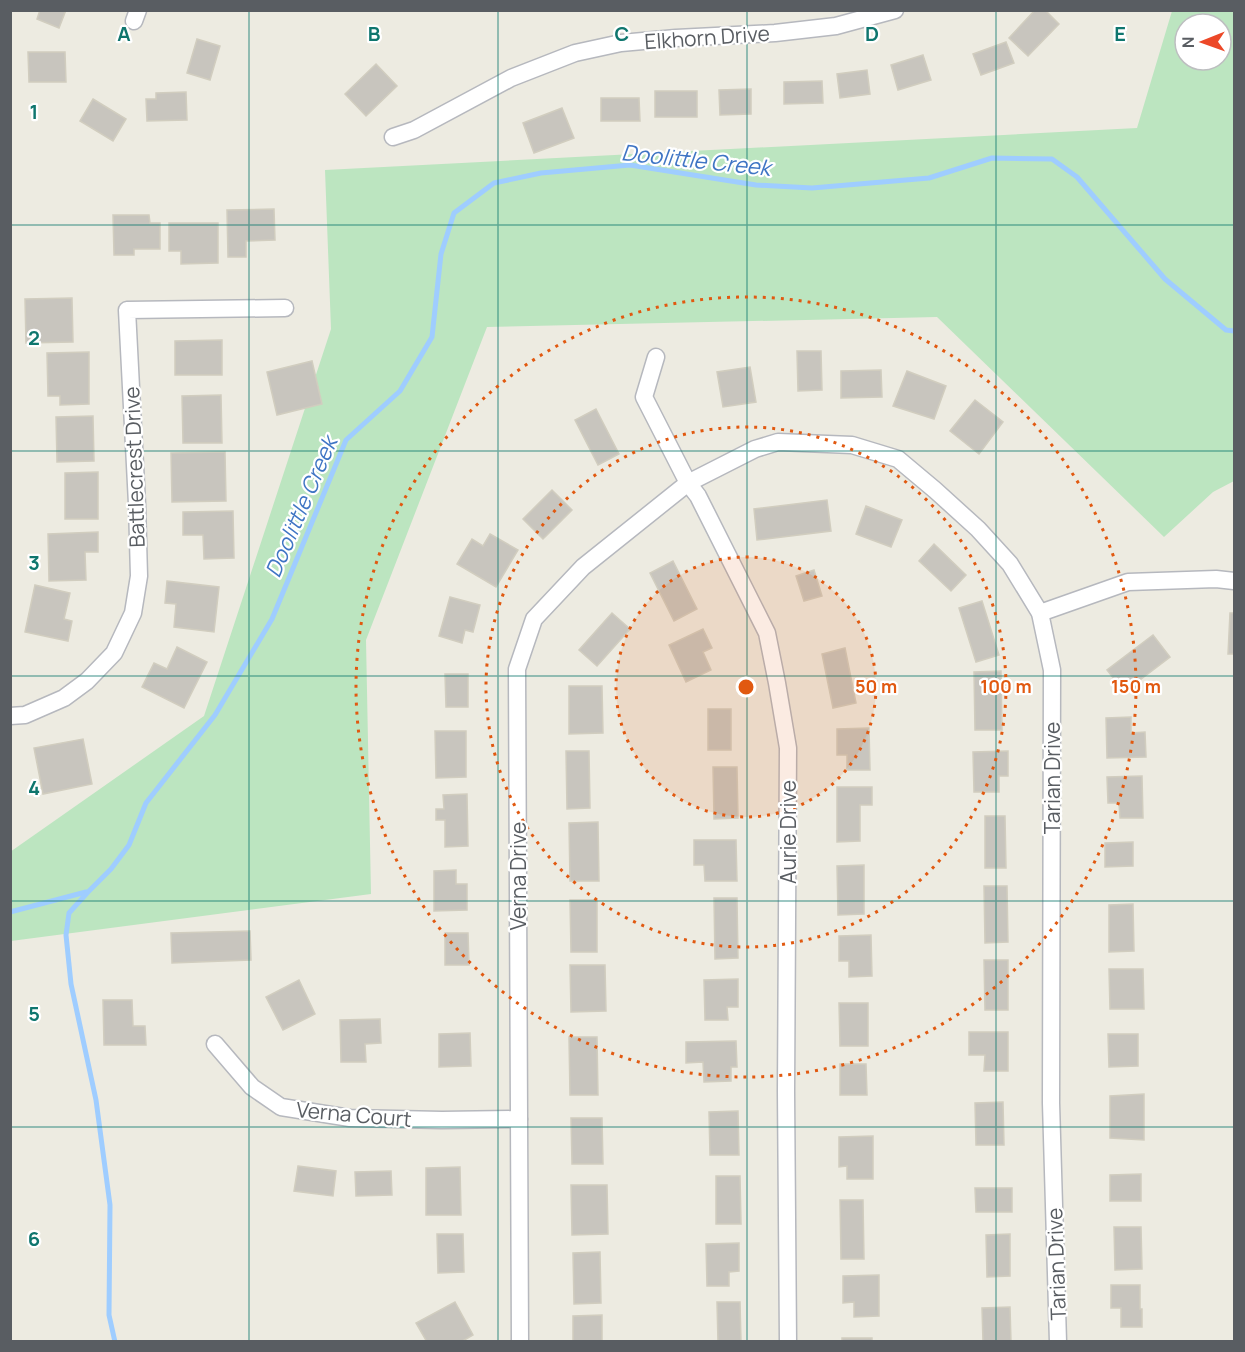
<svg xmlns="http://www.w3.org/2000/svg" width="1245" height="1352" font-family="Manrope,sans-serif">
  <rect width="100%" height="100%" fill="#edebe1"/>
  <path fill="#bce5c0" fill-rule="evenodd" d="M1172,11H1234V481L1213,492L1164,537L937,317L487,327L366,640L371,894L11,941L10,852L204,716L331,329L325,170L1137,128ZM1185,24H1221V60H1185Z"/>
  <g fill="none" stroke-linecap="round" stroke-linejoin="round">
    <g stroke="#9fcdff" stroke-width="5">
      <path d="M10,912L86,892"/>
      <path d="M115,1342L109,1315L110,1205L96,1100L71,984L66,935L69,913L88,892L111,869L129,845L146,803L215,715L272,619L346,440L400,391L432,337L441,254L454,213L494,183L541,173L630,165L756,185L812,188L929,178L992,158L1052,159L1077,177L1165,279L1226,330L1234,331"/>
    </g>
  </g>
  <g fill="#c8c5be" stroke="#d1cdbf" stroke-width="1.5">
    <path d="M40,10H66L59,28L37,19Z"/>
    <path d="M1035,10H1045L1059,24L1028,56L1009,38Z"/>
    <path d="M197,39L220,46L210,80L187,73Z"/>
    <path d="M1006,42L1014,63L981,75L973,54Z"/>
    <path d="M28,52H65L66,82H29Z"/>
    <path d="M923,55L931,80L898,90L891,65Z"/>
    <path d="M376,64L397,86L366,116L345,94Z"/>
    <path d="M867,70L870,94L840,98L837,74Z"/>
    <path d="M822,81L823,103L784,104V82Z"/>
    <path d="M751,89V114L720,115L719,90Z"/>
    <rect x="655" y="91" width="42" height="26"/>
    <path d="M186,92L187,120L147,121L146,99H156V93Z"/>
    <path d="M601,98H639L640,121H601Z"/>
    <path d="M93,99L126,119L113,141L80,121Z"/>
    <path d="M562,108L574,138L534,153L523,123Z"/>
    <path d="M274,209L275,240L246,241V257H228L227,210Z"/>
    <path d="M113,215H149L150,223H160V249H134V255H114Z"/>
    <path d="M169,223H218V263L181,264V251H169Z"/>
    <path d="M72,298L73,342L26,343L25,299Z"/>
    <path d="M222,340V375H175V341Z"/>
    <path d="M797,351H821L822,390L798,391Z"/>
    <path d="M89,352V404L60,405V396H48L47,353Z"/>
    <path d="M312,361L322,404L277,415L267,372Z"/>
    <path d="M750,367L756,402L723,407L717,372Z"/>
    <path d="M881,370L882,397L841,398V371Z"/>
    <path d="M907,371L946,386L934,419L893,406Z"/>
    <path d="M221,395L222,443H183L182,396Z"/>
    <path d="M975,400L1003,422L979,454L950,431Z"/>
    <path d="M596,409L619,454L598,465L575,420Z"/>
    <path d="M93,416L94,461L57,462L56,417Z"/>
    <path d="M225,452L226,501L172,502L171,453Z"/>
    <path d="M98,472V519H65V473Z"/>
    <path d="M552,490L572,510L543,539L523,519Z"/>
    <path d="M827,500L831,531L757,540L754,509Z"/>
    <path d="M866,506L902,520L891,547L856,534Z"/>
    <path d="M233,511L234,558L204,559L203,535H183V512Z"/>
    <path d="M98,532V552H85L86,580L49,581L48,534Z"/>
    <path d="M490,534L518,550L496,587L457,564L472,539L483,546Z"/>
    <path d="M934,544L966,575L951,591L919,561Z"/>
    <path d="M673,561L697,609L674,621L650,573Z"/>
    <path d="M814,570L822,596L804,601L796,576Z"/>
    <path d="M167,581L219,587L214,632L174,627L176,604L165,603Z"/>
    <path d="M35,585L70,593L64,619L72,621L68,641L25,632Z"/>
    <path d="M450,597L480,605L473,632L465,630L462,643L439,636Z"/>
    <path d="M982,601L999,655L976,662L959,608Z"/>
    <path d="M612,613L630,629L597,666L579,650Z"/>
    <path d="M1230,613H1234V654H1228Z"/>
    <path d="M703,629L712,648L703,652L711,670L686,682L669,645Z"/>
    <path d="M1153,635L1170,657L1124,692L1107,670Z"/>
    <path d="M177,647L207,662L184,708L142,687L154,663L167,669Z"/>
    <path d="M845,648L856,703L833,708L822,654Z"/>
    <path d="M1001,671L1002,730H975L974,672Z"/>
    <path d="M445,674H468V707H446Z"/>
    <path d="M569,686H602L603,733L569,734Z"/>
    <rect x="708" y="709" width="23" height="41"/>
    <path d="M1131,717V733L1145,732L1146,757L1107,758L1106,718Z"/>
    <path d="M869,728L870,770H847V755H837V729Z"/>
    <path d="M435,731H466V777L436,778Z"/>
    <path d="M83,739L92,784L43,794L34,748Z"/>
    <path d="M566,751H589L590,808L567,809Z"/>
    <path d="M1008,751V776H999V792H974L973,752Z"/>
    <path d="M713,767H737L738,818L714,819Z"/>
    <path d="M1142,776L1143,818H1120L1119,803H1108L1107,777Z"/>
    <path d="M837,787H872V805H860V841L837,842Z"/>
    <path d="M467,794L468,846L445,847V820H436V809H444L443,795Z"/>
    <path d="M985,816H1005L1006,868H985Z"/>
    <path d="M598,822L599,881H570L569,823Z"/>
    <path d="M694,840H736L737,881H705L704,865H694Z"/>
    <path d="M1133,842V866L1105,867V843Z"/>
    <path d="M864,865V914L838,915L837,866Z"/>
    <path d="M456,870V884H467V910L434,911V871Z"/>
    <path d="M984,886H1007L1008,942L985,943Z"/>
    <path d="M714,898H737L738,958L715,959Z"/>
    <path d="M570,900H597V952H571Z"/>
    <path d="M1133,904L1134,951L1109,952V905Z"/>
    <path d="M250,931L251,960L172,963L171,933Z"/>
    <path d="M445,933H468L469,965H445Z"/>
    <path d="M871,935L872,976L849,977V961H839V936Z"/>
    <path d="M984,960H1008V1010H985Z"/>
    <path d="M570,965H605L606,1011L571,1012Z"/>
    <path d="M1109,969H1143L1144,1009H1110Z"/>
    <path d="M738,979V1007H727L728,1020H705L704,980Z"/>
    <path d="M299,980L315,1014L283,1030L266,997Z"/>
    <path d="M103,1000H132L133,1026H145L146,1045H104Z"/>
    <path d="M839,1003H868V1046H840Z"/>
    <path d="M380,1019L381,1043L365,1044L366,1062H341L340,1020Z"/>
    <path d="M969,1032H1008V1071H984L985,1055H969Z"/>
    <path d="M470,1033L471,1066L439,1067V1034Z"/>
    <path d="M1108,1034H1138V1066L1109,1067Z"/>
    <path d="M569,1037H597L598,1095H570Z"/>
    <path d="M736,1041L737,1067H731V1081L704,1082L703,1062L686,1063V1042Z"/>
    <path d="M840,1064H866L867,1095H840Z"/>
    <path d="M1144,1094V1140L1110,1138V1096Z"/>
    <path d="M1003,1102L1004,1145H976L975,1103Z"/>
    <path d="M738,1111L739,1155H710L709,1112Z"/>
    <path d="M571,1118H602L603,1164H572Z"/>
    <path d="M873,1136V1179H847V1166L839,1167V1137Z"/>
    <path d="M298,1166L336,1171L333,1196L294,1191Z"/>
    <path d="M460,1167L461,1215H426V1168Z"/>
    <path d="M391,1171L392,1195L356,1196L355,1172Z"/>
    <path d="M1141,1174V1201H1110V1175Z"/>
    <path d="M716,1176H740L741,1224H716Z"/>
    <path d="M571,1185H607L608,1234L572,1235Z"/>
    <path d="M975,1188H1012V1212H976Z"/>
    <path d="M840,1200H863L864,1259H841Z"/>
    <path d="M1114,1227H1141L1142,1269L1115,1270Z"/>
    <path d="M437,1234H463L464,1272L438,1273Z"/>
    <path d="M1010,1234V1276L987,1277L986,1235Z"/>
    <path d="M739,1243V1271L729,1272V1286H707L706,1244Z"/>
    <path d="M600,1252L601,1303L574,1304L573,1253Z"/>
    <path d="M879,1275V1316L854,1317V1302L843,1303V1276Z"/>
    <path d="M1111,1285H1140V1309H1142V1327H1121V1308H1111Z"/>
    <path d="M455,1302L473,1335L461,1342H427L416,1323Z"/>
    <path d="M717,1302H740L741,1342H718Z"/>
    <path d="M1010,1307L1011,1342H983L982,1308Z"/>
    <path d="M602,1315V1342H573V1316Z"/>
    <rect x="842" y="1338" width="30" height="4"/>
  </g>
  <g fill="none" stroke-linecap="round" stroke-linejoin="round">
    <g stroke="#b6b8be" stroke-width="19">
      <g id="minor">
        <path d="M134,21L138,10"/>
        <path d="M393,137L414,130L511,78L575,53L621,43L676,38L775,33L836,26L895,10"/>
        <path d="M656,357L644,397L688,483L698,496L767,633L777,683L788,748L786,1092L788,1342"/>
        <path d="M1040,613L1128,582L1216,579L1234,581"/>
        <path d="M10,716L25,715L64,698L87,681L114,653L133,613L139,576L137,504L127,310L285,308"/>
        <path d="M215,1044L252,1087L281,1107L350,1118L442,1120L519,1119"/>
        <path d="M520,1342L517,669L534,619L583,567L688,483L755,449L778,442L852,445L898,459L935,490L978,529L1010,564L1040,613L1052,670L1051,1103L1058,1342"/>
      </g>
    </g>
    <use href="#minor" stroke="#fff" stroke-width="16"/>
  </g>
  <path fill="none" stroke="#0f766e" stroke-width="1.5" stroke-opacity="0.55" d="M249,10V1342M498,10V1342M747,10V1342M996,10V1342M10,225H1234M10,451H1234M10,676H1234M10,901H1234M10,1127H1234"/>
  <circle cx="746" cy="687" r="130" fill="#e15910" fill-opacity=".12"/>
  <g fill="none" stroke="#e15910" stroke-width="3" stroke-dasharray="3 6">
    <circle cx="746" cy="687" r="130"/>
    <circle cx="746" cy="687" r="260"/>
    <circle cx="746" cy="687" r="390"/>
  </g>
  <g text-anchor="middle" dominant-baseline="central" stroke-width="4.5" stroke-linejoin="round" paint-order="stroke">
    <g font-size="21" fill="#595d62" stroke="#fff">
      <text transform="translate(707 37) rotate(-4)">Elkhorn Drive</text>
      <text transform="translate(134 467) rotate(-92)">Battlecrest Drive</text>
      <text transform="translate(1052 778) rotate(-90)">Tarian Drive</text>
      <text transform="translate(788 832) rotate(-90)">Aurie Drive</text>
      <text transform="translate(518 876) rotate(-90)">Verna Drive</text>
      <text transform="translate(354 1114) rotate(5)">Verna Court</text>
      <text transform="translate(1056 1264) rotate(-92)">Tarian Drive</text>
    </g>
    <g font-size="22" font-style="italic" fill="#3f75c4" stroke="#fff">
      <text transform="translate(696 160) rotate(6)">Doolittle Creek</text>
      <text transform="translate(301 507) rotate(-67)">Doolittle Creek</text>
    </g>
  </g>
  <g font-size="20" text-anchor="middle" font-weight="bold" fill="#0f766e" stroke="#fff" stroke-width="4.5" stroke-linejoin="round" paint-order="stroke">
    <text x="124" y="41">A</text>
    <text x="374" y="41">B</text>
    <text x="622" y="41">C</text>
    <text x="872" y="41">D</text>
    <text x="1120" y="41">E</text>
    <text x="34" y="119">1</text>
    <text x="34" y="345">2</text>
    <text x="34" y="570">3</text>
    <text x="34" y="795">4</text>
    <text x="34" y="1021">5</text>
    <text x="34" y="1246">6</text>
  </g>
  <circle cx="746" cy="687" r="9" fill="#e15910" stroke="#fff" stroke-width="3"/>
  <g font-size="18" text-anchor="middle" font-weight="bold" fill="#e15910" stroke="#fff" stroke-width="4.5" stroke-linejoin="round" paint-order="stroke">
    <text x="876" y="693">50 m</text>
    <text x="1006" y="693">100 m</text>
    <text x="1136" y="693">150 m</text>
  </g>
  <rect width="1245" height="1352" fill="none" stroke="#595d62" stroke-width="24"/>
  <g transform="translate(1203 42) rotate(269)"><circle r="28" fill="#ffffff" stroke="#bdbec0" stroke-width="1.5"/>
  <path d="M0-4.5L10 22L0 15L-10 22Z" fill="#ec4828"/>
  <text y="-9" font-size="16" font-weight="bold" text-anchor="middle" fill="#595d62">N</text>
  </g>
</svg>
